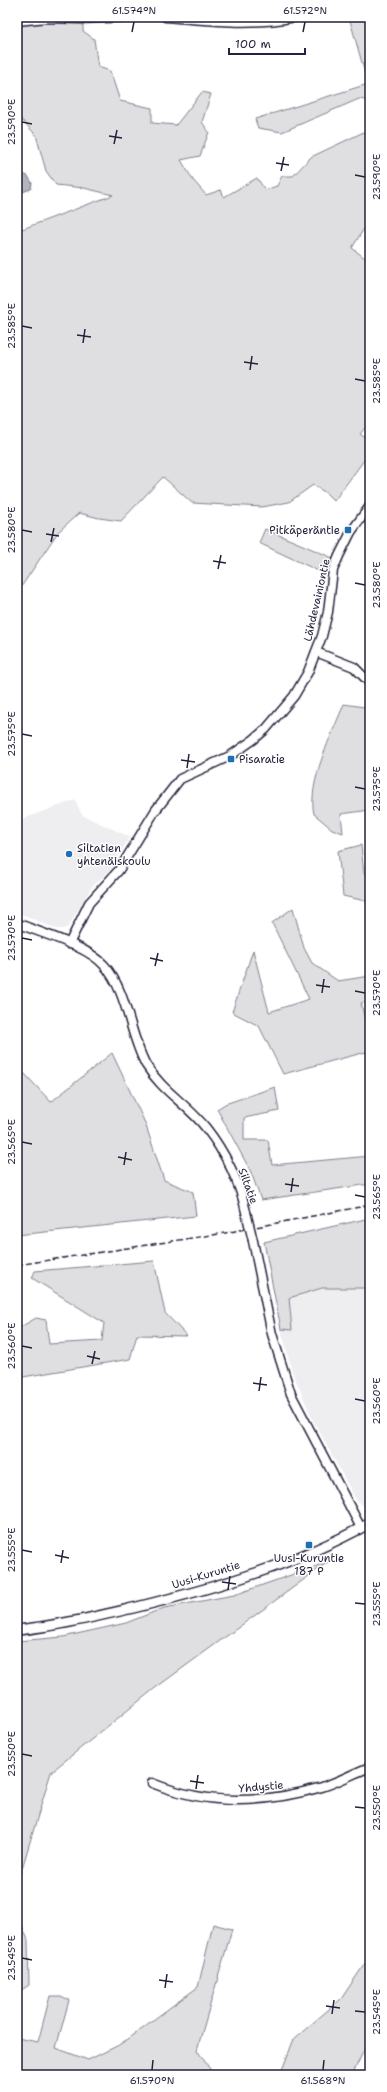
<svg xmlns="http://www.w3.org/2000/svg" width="387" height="2092" font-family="'Shantell Sans',sans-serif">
  <rect width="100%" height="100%" fill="#fff"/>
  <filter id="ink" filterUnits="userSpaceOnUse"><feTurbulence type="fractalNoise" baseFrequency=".025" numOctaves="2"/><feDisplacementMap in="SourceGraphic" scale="8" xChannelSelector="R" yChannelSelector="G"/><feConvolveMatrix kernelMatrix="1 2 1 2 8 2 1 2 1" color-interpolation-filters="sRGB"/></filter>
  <g filter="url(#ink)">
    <g fill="#eeeef1">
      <path d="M75,800L82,815L130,837L110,870L91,888L68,927L63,929H56L17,912V821Z"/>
      <path d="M370,1001V1042L361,1003Z"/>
      <path d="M322,1288H370V1511L356,1500L312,1418L292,1371L281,1329H292L289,1298Z"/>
    </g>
    <g fill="#dfdfe2" stroke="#80808e">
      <path d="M349,17H364L370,23V101L359,99L282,132L258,128L255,119L368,84Z"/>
      <path d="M37,20L83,22V31L94,39L98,67L110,71L120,101L152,108V123L176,125L202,92L211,94L202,122L209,132L200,156L181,160L193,180L206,195L221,190L224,197L257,178L265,190L277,186L282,176H293L311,157L368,130L370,112V223L368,222L352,248L370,262V422L360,434L370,441V452L334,501L326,493L313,485L289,502L262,507L192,503L163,477L121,521L99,518L79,513L58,532L17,593V231L113,195L84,188L56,185L46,171L36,135L17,115V26Z"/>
      <path d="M265,529L333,558L327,575L259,543Z"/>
      <path d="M370,703V810L341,814L343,833L332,829L314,814C307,783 332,734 344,704L364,707Z"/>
      <path d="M361,845L364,874H370V902L343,896L338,851Z"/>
      <path d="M293,908L304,948L312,963L338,981L370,976V1001L361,1003L370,1042V1051L283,1074L259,1026L232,1012L253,950L269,1012L309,999L272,923Z"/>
      <path d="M112,1053L145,1123L164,1180L193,1192L196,1216L17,1235V1074L23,1072L51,1102Z"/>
      <path d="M275,1087L279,1111L244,1118V1140H268L272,1165L370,1156V1184L261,1200L251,1172L217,1109L225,1104Z"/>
      <path d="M370,1218V1288H322L289,1298L292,1330L281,1329L264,1242Z"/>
      <path d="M154,1261L165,1313L187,1336L137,1335L130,1359L17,1378V1329L36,1318L46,1320L49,1344L102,1341L104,1323L32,1278L35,1271Z"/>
      <path d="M328,1562L154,1689L51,1772L17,1885V1641L63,1637L126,1623L164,1608L234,1595Z"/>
      <path d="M17,1913L28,1940L29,1985L17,1993Z"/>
      <path d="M213,1924L232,1929L197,2050L214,2075H17V2038L38,2042L50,1996H61L69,2000L56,2048L88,2060L119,2045L198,1987Z"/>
      <path d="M370,1956V2038L352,2075H280L294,2039L341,1999Z"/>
    </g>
    <path fill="#b4b4bc" stroke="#7a7a88" d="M17,172L28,176L32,183L31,189L17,194Z"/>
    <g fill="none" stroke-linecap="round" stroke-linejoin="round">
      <g stroke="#22223b" stroke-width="11">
        <g id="secondary">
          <path d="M165,17C209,20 251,26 295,17"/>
          <path d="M17,21L47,18L80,19L129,17"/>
          <path d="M316,652L354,667L370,683"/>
          <path d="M17,923C42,934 86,945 104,965C128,992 129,1034 146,1065C162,1091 188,1105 206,1128C225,1152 240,1183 246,1212"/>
          <path d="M69,944L89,903L119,870L155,811L180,779L230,756L253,740L266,729L294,696L308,672L322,636L328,612L333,570L339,556L351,532L370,506"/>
          <path d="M253,1241L272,1334L291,1394L361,1528"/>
          <path d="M152,1783C209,1806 263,1804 322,1787C338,1782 354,1773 370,1767"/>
        </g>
      </g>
      <g stroke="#22223b" stroke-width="12">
        <path id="primary" d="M17,1630C57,1626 94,1617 133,1608C215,1588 297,1564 370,1523"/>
      </g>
      <use href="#secondary" stroke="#fff" stroke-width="8"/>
      <use href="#primary" stroke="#fff" stroke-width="9"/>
      <path stroke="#22223b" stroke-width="1.5" stroke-dasharray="6 3" stroke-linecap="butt" d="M17,1265L225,1233L370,1205"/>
      <g stroke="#22223b" stroke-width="11" stroke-linecap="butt">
        <path id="secondary-bridge" d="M246,1212L253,1241"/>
      </g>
      <use href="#secondary-bridge" stroke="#fff" stroke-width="8"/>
    </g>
  </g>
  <path fill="none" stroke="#22223b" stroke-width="1.5" d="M132,32L134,22M303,32L305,22M22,122L32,124M109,136L122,138M114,144L117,130M276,163L289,165M281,171L284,157M355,175L365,177M22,326L32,328M77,335L91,337M83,343L85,329M244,362L258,364M250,370L252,356M355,379L365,381M22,530L32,532M46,534L59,536M51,542L54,528M213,561L226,563M218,569L221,555M355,583L365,585M22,734L32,736M181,760L195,762M187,768L189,754M355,787L365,789M22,938L32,940M150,958L163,961M155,966L158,953M316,985L330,987M355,991L365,993M322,993L324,979M22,1142L32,1144M118,1157L132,1160M124,1165L126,1152M285,1184L299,1186M291,1192L293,1178M355,1195L365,1197M22,1346L32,1348M87,1356L100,1359M92,1364L95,1351M253,1383L267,1385M259,1391L261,1377M355,1399L365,1401M22,1550L32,1552M55,1555L69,1558M61,1563L63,1550M222,1582L236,1584M228,1590L230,1576M355,1603L365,1604M22,1754L32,1756M190,1781L204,1783M196,1789L198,1775M355,1807L365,1808M22,1958L32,1960M159,1980L173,1982M165,1988L167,1974M326,2006L340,2008M355,2011L365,2012M332,2014L334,2000M152,2070L153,2060M323,2070L324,2060"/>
  <g fill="#1f6fb2" stroke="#fff" stroke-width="1.5">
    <rect x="344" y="526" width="8" height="8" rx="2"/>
    <rect x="227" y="755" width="8" height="8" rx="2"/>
    <circle cx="69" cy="854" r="4"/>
    <rect x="305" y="1541" width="8" height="8" rx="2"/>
  </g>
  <g text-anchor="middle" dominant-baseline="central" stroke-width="3" stroke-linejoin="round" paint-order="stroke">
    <g font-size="11" fill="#22223b" stroke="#fff" text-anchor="start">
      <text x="340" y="530" text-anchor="end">Pitkäperäntie</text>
      <text x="239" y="759">Pisaratie</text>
      <text x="77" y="848">Siltatien<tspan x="77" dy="13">yhtenäiskoulu</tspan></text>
      <text x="309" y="1558" text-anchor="middle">Uusi-Kuruntie<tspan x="309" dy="13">187 P</tspan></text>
    </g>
    <g font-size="11" fill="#22223b" stroke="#fff">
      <text transform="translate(317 600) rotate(-77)">Lähdevainiontie</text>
      <text transform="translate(248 1186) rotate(70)">Siltatie</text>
      <text transform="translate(206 1575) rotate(-17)">Uusi-Kuruntie</text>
      <text transform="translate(261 1787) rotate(-5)">Yhdystie</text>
    </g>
  </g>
  <rect width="387" height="2092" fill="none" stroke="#fff" stroke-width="44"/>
  <path d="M229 48v6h76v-6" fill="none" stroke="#22223b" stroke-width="2"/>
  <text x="235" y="48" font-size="12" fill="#22223b" stroke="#ffffff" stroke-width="3" paint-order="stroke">100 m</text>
  <rect x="22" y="22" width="343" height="2048" fill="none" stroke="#22223b" stroke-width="1.5"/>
  <g font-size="10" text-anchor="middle" fill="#22223b">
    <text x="134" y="14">61.574°N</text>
    <text x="305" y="14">61.572°N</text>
    <text transform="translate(11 122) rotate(-90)" y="4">23.590°E</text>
    <text transform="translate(376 177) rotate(-90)" y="4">23.590°E</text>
    <text transform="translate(11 326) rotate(-90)" y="4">23.585°E</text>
    <text transform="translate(376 381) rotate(-90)" y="4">23.585°E</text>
    <text transform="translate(11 530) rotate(-90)" y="4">23.580°E</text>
    <text transform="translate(376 585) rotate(-90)" y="4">23.580°E</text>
    <text transform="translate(11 734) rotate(-90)" y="4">23.575°E</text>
    <text transform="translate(376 789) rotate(-90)" y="4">23.575°E</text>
    <text transform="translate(11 938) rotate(-90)" y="4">23.570°E</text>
    <text transform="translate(376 993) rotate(-90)" y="4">23.570°E</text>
    <text transform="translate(11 1142) rotate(-90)" y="4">23.565°E</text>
    <text transform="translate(376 1197) rotate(-90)" y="4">23.565°E</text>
    <text transform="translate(11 1346) rotate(-90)" y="4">23.560°E</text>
    <text transform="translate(376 1401) rotate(-90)" y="4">23.560°E</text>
    <text transform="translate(11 1550) rotate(-90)" y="4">23.555°E</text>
    <text transform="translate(376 1604) rotate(-90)" y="4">23.555°E</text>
    <text transform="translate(11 1754) rotate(-90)" y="4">23.550°E</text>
    <text transform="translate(376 1808) rotate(-90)" y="4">23.550°E</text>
    <text transform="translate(11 1958) rotate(-90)" y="4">23.545°E</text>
    <text transform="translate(376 2012) rotate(-90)" y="4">23.545°E</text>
    <text x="152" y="2084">61.570°N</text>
    <text x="323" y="2084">61.568°N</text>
  </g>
</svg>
